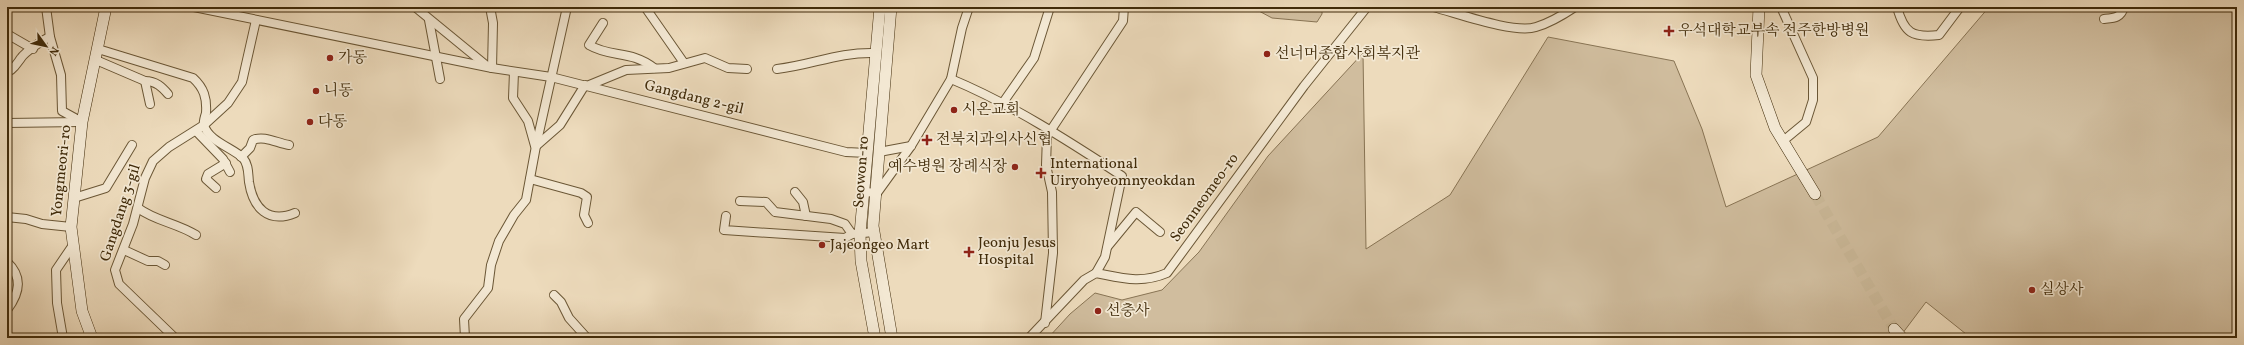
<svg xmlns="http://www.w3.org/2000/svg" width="2244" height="345" font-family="Vollkorn,'Noto Serif KR',serif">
  <rect width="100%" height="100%" fill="#eddbbc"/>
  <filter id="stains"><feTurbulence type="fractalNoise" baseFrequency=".005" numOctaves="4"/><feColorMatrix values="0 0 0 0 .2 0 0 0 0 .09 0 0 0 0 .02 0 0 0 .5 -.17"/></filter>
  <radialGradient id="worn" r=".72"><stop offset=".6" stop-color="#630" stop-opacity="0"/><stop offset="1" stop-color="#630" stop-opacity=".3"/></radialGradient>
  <g fill="#d0bd9e" stroke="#887454">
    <path d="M1260,7H1322V14L1317,22L1272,18L1259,11Z"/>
    <path d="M1989,7H2237V338H1971L1926,302L1899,338H1048L1070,314L1095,293L1122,300L1162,290L1199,252L1268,156L1363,53L1366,249L1450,195L1548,37L1674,61L1702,129L1726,207L1878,137Z"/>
  </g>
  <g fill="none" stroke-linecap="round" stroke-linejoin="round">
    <path stroke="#cab898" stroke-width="11" stroke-dasharray="11 5.5" stroke-linecap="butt" d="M1815,194L1894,329"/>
    <g stroke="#6b5736" stroke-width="10">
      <g id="street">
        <path d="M46,7L50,37L61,75L62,111L82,122"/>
        <path d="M194,7L492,68L551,77L846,152L867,153"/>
        <path d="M415,7L487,66"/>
        <path d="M490,7L493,23L492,68"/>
        <path d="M645,7L684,63"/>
        <path d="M1433,7C1457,13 1514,34 1536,27C1550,23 1563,15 1575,7"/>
        <path d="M1781,7L1813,78V100L1806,122L1783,141"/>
        <path d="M1897,7C1904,33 1912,38 1939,35L1960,7"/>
        <path d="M2104,19C2114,18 2121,18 2124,7"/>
        <path d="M429,20L440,79"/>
        <path d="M603,23L589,45C611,58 631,50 654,68"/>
        <path d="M7,34L33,49"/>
        <path d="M98,49L193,78C204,88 207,98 206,113C205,116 203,122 204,125C208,141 233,148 243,158C249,165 248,174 249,182C253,208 268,224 295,213"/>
        <path d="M96,60L145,81C156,81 162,87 168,94"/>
        <path d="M7,69L11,70C16,66 18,62 21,58C25,52 44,39 50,37"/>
        <path d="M777,69C813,65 837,52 875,53"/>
        <path d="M514,72L513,98L528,121L535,146"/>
        <path d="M951,79C1011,104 1067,140 1122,176L1105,257L1096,273"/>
        <path d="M145,81L150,104"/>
        <path d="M587,86L626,70L669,68L705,58L728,68L747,69"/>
        <path d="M1002,104L1034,58L1050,7"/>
        <path d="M7,123L81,122"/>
        <path d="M196,131L223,159L230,172"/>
        <path d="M536,146L560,125L585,85"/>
        <path d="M879,152L911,146"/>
        <path d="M241,157L250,148L253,140C264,135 277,143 289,145"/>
        <path d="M530,179L581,193L587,197L584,215L588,223"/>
        <path d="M216,188L206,179L208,174L226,163"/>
        <path d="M795,192L803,202L806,216"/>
        <path d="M865,192L877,193L911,146L951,79L962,28L969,7"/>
        <path d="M74,198L106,188L132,145"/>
        <path d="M740,201L766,202L775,212L831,219L845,224L852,234"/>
        <path d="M138,208C155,221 177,223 196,235"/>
        <path d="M726,216L724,230L845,238L852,234L874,232"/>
        <path d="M7,217L26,219L42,224L71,227"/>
        <path d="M1108,246L1136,212L1160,232"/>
        <path d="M124,250L148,261H158L165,265"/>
        <path d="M7,262C23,277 20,293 7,310"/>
        <path d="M554,295L561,302L569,318L587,338"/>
        <path d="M1045,323L1053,253L1052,192L1046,165L1047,136L1123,21L1124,7"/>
        <path d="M63,338L57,303L56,270L73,245"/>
        <path d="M175,338L119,284L115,270L133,224L145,178L153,161L169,147L204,125L228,103L242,82L256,20"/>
        <path d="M465,338L464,319L488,288L491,265L499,241L514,215L526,200L536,146L567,7"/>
        <path d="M1029,338L1084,280L1096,273C1122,278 1141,284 1167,273L1304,86L1367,7"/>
      </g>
    </g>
    <g stroke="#402b0a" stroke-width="12">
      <g id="secondary">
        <path d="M891,7L873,226L892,338"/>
        <path d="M1759,7L1756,75L1775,128L1815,194"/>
        <path d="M1894,329L1902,338"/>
        <path d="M92,338L82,311L71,227L82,122L106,7"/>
        <path d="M875,338L861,261L860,234L880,7"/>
      </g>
    </g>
    <use href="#street" stroke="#f3e8d3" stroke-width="8"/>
    <use href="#secondary" stroke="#f3e8d3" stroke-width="11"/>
  </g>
  <g fill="#8f2418" stroke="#f3e8d3" stroke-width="1.5">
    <path d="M1667 25h4v4h4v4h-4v4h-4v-4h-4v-4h4z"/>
    <circle cx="1267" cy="54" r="4"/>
    <circle cx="330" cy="58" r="4"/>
    <circle cx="316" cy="91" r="4"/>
    <circle cx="954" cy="110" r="4"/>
    <circle cx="310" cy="122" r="4"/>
    <path d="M925 134h4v4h4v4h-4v4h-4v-4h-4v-4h4z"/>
    <circle cx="1015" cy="167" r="4"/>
    <path d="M1039 167h4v4h4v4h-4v4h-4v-4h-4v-4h4z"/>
    <circle cx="822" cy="245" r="4"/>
    <path d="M967 246h4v4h4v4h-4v4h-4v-4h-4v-4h4z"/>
    <circle cx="2032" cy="290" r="4"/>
    <circle cx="1098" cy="311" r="4"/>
  </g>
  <g text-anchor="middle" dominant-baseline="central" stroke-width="3.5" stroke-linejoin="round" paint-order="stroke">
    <g font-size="15" fill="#402b0a" stroke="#f3e8d3" text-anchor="start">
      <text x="1678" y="31">우석대학교부속 전주한방병원</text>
      <text x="1275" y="54">선너머종합사회복지관</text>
      <text x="338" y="58">가동</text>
      <text x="324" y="91">니동</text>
      <text x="962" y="110">시온교회</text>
      <text x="318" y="122">다동</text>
      <text x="936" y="140">전북치과의사신협</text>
      <text x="1050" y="164">International<tspan x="1050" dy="17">Uiryohyeomnyeokdan</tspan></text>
      <text x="1007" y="167" text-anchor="end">예수병원 장례식장</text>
      <text x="978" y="243">Jeonju Jesus<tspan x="978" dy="17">Hospital</tspan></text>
      <text x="830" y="245">Jajeongeo Mart</text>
      <text x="2040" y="290">실상사</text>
      <text x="1106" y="311">선충사</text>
    </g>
    <g font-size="15" fill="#402b0a" stroke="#f3e8d3">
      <text transform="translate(694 98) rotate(14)">Gangdang 2-gil</text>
      <text transform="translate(62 171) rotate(-84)">Yongmeori-ro</text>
      <text transform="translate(862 172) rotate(-86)">Seowon-ro</text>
      <text transform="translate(1205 198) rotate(-54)">Seonneomeo-ro</text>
      <text transform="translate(121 213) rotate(-72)">Gangdang 3-gil</text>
    </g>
  </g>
  <rect width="2244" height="345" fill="none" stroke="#eddbbc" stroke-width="24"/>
  <rect x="8" y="8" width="2228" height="329" fill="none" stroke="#402b0a" stroke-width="2"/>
  <rect x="12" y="12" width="2220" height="321" fill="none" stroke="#402b0a"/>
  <g transform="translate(46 46) rotate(123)" stroke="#f3e8d3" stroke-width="3" paint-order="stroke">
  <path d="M0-3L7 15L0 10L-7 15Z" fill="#402b0a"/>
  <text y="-6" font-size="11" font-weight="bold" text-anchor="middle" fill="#402b0a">N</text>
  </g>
  <rect width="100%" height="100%" filter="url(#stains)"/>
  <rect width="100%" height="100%" fill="url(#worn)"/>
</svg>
